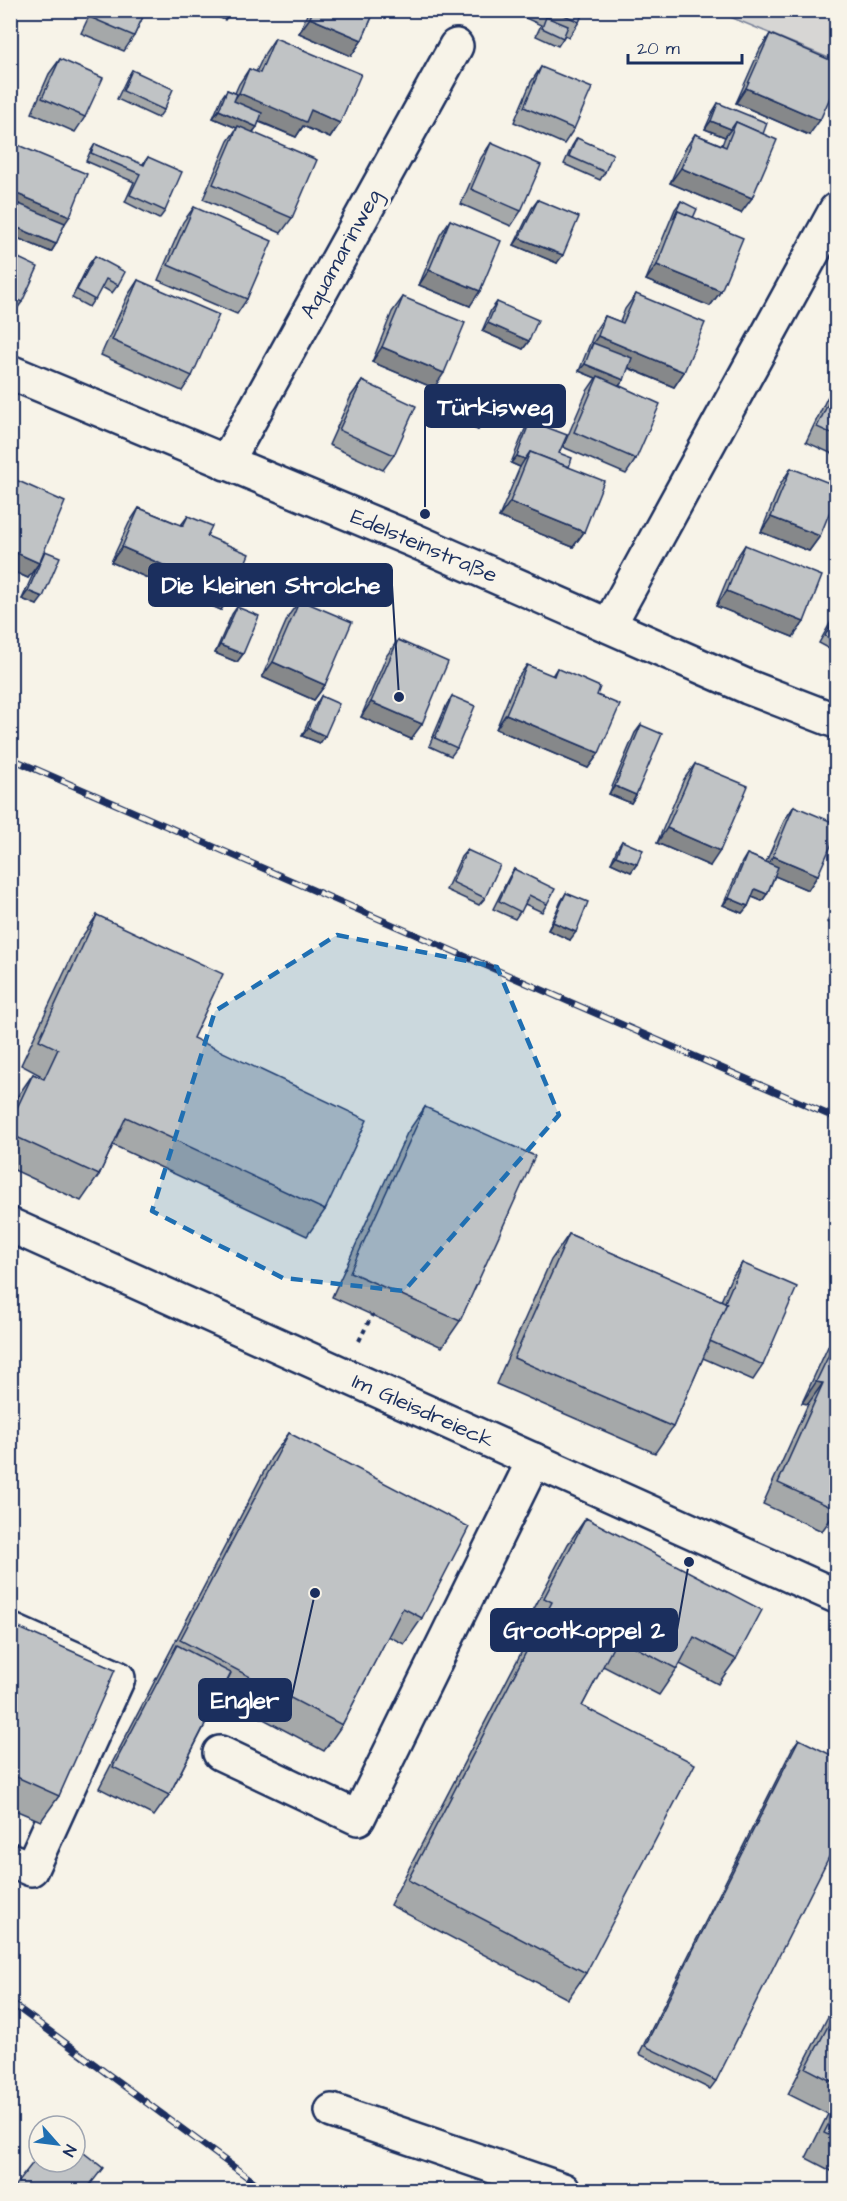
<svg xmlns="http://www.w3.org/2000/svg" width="847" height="2201" font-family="'Architects Daughter',sans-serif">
  <rect width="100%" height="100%" fill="#f7f3e8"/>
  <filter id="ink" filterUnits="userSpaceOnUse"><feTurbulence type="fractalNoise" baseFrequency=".0167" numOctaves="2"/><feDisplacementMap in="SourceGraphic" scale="12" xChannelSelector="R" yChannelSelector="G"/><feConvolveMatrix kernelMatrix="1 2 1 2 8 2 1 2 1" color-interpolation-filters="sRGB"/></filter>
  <g filter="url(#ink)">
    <path fill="#d7d6d4" stroke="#798299" stroke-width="1.5" d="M716,11H836V61Z"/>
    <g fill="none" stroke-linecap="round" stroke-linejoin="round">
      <g stroke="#1b2f5e" stroke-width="38">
        <g id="minor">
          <path d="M10,372L413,540L748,687L836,721"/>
          <path d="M226,463L456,46"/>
          <path d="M609,625L836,210"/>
          <path d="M10,1225L836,1596"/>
          <path d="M10,1630L118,1678L31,1869L10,1860"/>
          <path d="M220,1753L358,1818L534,1460"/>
          <path d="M332,2111L563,2190"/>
        </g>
      </g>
      <path stroke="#1b2f5e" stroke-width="4" stroke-dasharray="4.5 4.5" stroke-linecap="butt" d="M359,1341L372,1315"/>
      <use href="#minor" stroke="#f7f3e8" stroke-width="33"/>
      <g stroke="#1b2f5e" stroke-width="7">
        <g id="rail">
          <path d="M10,758L836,1118"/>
          <path d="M10,2002L265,2190"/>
        </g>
      </g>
      <use href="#rail" stroke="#f7f3e8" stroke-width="4.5" stroke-dasharray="14" stroke-linecap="butt"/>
    </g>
    <g fill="#a5a8a9" stroke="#1b2f5e" stroke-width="1.5">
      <path d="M92,10H146L134,36L124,51L81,33Z"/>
      <path d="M309,10H375L362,40L351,56L299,33Z"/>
      <path d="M508,10H584L579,22L569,37L565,35L558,46L536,36L541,25Z"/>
      <path d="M770,34L809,135L736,103L760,49Z"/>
      <path d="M275,38L340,123L330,138L303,126L296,137L259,122L253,133L292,218L281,233L203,199L228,141L237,128L213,118L222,97L227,90L235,93L239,84L249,69L256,72L265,53Z"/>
      <path d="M60,59L85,117L75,132L32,113L49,74Z"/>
      <path d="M541,67L574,129L564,144L514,122L531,82Z"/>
      <path d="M132,70L164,110L158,118L117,99L127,78Z"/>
      <path d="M718,103L763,134L741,213L670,183L685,149L695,134L722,145L725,137L705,129L713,111Z"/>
      <path d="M577,138L605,172L600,180L564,164L572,146Z"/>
      <path d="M13,143L65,223L56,244L51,252L10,235V220L14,212L10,210V146Z"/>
      <path d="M491,143L521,211L511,226L461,204L481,158Z"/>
      <path d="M95,144L142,165L148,157L165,211L159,219L125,202L134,182L86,161L90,152Z"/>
      <path d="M538,200L557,263L514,245L532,208Z"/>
      <path d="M681,201L693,218L721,291L710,306L646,280L668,226L675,209Z"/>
      <path d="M194,207L247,299L237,314L158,280L183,222Z"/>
      <path d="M450,220L470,306L419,285L440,235Z"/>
      <path d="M10,254L22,302L17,309L10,307Z"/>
      <path d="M95,256L118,285L112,293L102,287L89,307L72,298L89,264Z"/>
      <path d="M138,280L192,376L182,391L101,355L128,295Z"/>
      <path d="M636,294L684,372L674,387L628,368L619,386L636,459L626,474L563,447L587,391L596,378L579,371L595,331L605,316L620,322L625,309Z"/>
      <path d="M403,297L434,388L372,362L392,312Z"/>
      <path d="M497,302L529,341L523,349L482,331L491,310Z"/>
      <path d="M362,381L394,455L383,470L329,445L351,396Z"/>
      <path d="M837,385V456L806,442L827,398Z"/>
      <path d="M455,389L484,422L478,430L441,414L449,396Z"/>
      <path d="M530,421L559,453L569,467L584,532L573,547L499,517L520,467L511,463L525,429Z"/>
      <path d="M791,468L820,536L809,551L761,532L781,483Z"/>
      <path d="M14,479L41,556L45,551L37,605L22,599L37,565L28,578L10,570V484Z"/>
      <path d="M139,508L181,525L188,516L207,536L221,610L111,562L129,523Z"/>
      <path d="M745,545L793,637L716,606L735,560Z"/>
      <path d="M300,600L325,685L314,700L262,677L289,615Z"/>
      <path d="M237,607L243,654L237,662L215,653L232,614Z"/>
      <path d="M837,611V647L834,651L819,643Z"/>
      <path d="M398,640L411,739L361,717L387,655Z"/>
      <path d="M527,665L552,676L557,668L597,695L599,753L588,768L496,729L516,680Z"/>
      <path d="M321,696L325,736L320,743L302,736L316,704Z"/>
      <path d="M452,696L457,748L451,756L429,746L447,704Z"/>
      <path d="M641,725L636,795L631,803L609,794L635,733Z"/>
      <path d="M695,764L710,866L657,843L684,779Z"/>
      <path d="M794,806L818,875L808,890L775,876L767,894L762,901L752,897L748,906L742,913L723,905L742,862L747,854L766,862L784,821Z"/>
      <path d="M622,841L637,864L631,872L611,863L617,849Z"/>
      <path d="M467,850L485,898L479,905L446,890L461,857Z"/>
      <path d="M514,869L547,904L542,912L525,904L515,919L493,909L509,877Z"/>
      <path d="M566,893L570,940L548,930L561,901Z"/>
      <path d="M837,903V926L827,922Z"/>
      <path d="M97,915L193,1038L325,1210L307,1236L113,1145L99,1175L81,1201L10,1168V1110L15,1100L33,1074L39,1077L40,1075L21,1065L79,941Z"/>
      <path d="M425,1107L460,1321L442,1347L332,1297L407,1133Z"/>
      <path d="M569,1234L721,1301L731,1278L742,1263L763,1365L753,1380L703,1358L673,1427L655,1453L496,1384L551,1260Z"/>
      <path d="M837,1327V1510L822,1531L763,1504L808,1404L802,1403Z"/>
      <path d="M289,1433L422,1618L404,1644L388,1636L342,1725L324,1751L220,1696L169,1795L154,1816L99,1788L271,1458Z"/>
      <path d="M586,1518L736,1659L718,1684L680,1664L659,1695L603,1666L582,1706L586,1973L568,1999L390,1905L534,1628L526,1624L568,1544Z"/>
      <path d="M10,1624L59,1796L41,1821L10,1808Z"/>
      <path d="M799,1739L716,2081L710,2089L639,2054L793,1747Z"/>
      <path d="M837,1999V2174L806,2158L828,2114L788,2094Z"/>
    </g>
    <g fill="#86888a" stroke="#1b2f5e" stroke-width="1.5">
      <path d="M201,10H225L230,12L225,20Z"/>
      <path d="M310,18L362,40L351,56L299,33Z"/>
      <path d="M746,88L820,120L809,135L736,103Z"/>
      <path d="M239,93L311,110L340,123L330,138L303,126L296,137L228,108Z"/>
      <path d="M219,110L257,127L251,134L213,118Z"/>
      <path d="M711,121L731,129L725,137L705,129Z"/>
      <path d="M681,168L752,198L741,213L670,183Z"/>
      <path d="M10,191L70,216L60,231L19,204L14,212L10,210Z"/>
      <path d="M11,225L56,244L51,252L10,235Z"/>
      <path d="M519,238L563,255L557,263L514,245Z"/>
      <path d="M657,265L721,291L710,306L646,280Z"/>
      <path d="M429,270L480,291L470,306L419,285Z"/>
      <path d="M488,323L529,341L523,349L482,331Z"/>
      <path d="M598,336L684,372L674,387L589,351L593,343Z"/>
      <path d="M382,347L444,373L434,388L372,362Z"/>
      <path d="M585,364L624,380L618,387L579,371Z"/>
      <path d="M447,406L484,422L478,430L441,414Z"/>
      <path d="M517,456L525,459L520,467L511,463Z"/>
      <path d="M510,502L584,532L573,547L499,517Z"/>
      <path d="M771,517L820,536L809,551L761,532Z"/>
      <path d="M122,547L232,595L221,610L111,562Z"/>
      <path d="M10,550L39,563L28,578L10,570Z"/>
      <path d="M28,591L43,597L37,605L22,599Z"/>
      <path d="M727,591L804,622L793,637L716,606Z"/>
      <path d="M220,645L243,654L237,662L215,653Z"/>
      <path d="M273,662L325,685L314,700L262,677Z"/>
      <path d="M371,702L422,724L411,739L361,717Z"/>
      <path d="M506,714L599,753L588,768L496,729Z"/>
      <path d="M308,728L325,736L320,743L302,736Z"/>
      <path d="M615,786L636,795L631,803L609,794Z"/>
      <path d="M667,828L720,851L710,866L657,843Z"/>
      <path d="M616,856L637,864L631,872L611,863Z"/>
      <path d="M773,856L818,875L808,890L763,871Z"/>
      <path d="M755,889L767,894L762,901L750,896Z"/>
      <path d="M729,898L748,906L742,913L723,905Z"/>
      <path d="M553,922L576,932L570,940L548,930Z"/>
      <path d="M816,1382L823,1383L808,1404L802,1403Z"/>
    </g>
    <g fill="#c0c3c5" stroke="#1b2f5e" stroke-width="1.5">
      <path d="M95,10H146L134,36L92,18Z"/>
      <path d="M313,10H375L362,40L310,18Z"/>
      <path d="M554,10H584L579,22Z"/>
      <path d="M546,17L568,26L563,38L542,28Z"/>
      <path d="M770,34L837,63V82L820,120L746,88Z"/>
      <path d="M275,38L361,74L340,123L311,110L306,122L239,93L249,69L260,73Z"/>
      <path d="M60,59L103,78L85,117L42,98Z"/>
      <path d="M541,67L592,88L574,129L524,107Z"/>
      <path d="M132,70L173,89L164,110L123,91Z"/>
      <path d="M227,90L237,94L234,101L262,113L257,127L219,110Z"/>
      <path d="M718,103L767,123L763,134L736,122L731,129L711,121Z"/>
      <path d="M736,122L777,140L752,198L681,168L695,134L726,147Z"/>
      <path d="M238,126L317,160L292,218L213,184Z"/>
      <path d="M577,138L613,154L605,172L569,156Z"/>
      <path d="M13,143L87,174L70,216L10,191V148Z"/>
      <path d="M491,143L541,165L521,211L471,189Z"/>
      <path d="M95,144L144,165L148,157L182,172L165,211L130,195L140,174L91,153Z"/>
      <path d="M538,200L579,217L563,255L519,238Z"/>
      <path d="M681,201L697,209L693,218L678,211L673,219Z"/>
      <path d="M19,204L65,223L56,244L11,225Z"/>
      <path d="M194,207L272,241L247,299L168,265Z"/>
      <path d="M678,211L743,238L721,291L657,265Z"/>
      <path d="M450,220L501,241L480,291L429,270Z"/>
      <path d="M10,240L14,242L10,250Z"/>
      <path d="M10,254L38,267L22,302L10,296Z"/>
      <path d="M95,256L125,272L118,285L106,279L95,300L77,290Z"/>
      <path d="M138,280L219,315L192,376L112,340Z"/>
      <path d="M636,294L705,323L684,372L598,336L605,316L623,323Z"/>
      <path d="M403,297L465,323L444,373L382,347Z"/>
      <path d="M497,302L538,320L529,341L488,323Z"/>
      <path d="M593,343L632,358L624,380L585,364Z"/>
      <path d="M598,376L660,404L636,459L574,432Z"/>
      <path d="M362,381L416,406L394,455L339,430Z"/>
      <path d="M837,385V436L817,427Z"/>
      <path d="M530,421L567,435L559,453L572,458L569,467L530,452L525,459L517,456Z"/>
      <path d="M530,452L604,481L584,532L510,502Z"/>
      <path d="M791,468L837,486V494L820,536L771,517Z"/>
      <path d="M14,479L65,502L39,563L10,550V486Z"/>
      <path d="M139,508L183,526L188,516L212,526L207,536L249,554L232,595L122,547Z"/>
      <path d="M745,545L822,576L804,622L727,591Z"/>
      <path d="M45,551L60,557L43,597L28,591Z"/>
      <path d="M300,600L352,622L325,685L273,662Z"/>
      <path d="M237,607L259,616L243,654L220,645Z"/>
      <path d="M837,614V641L825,636Z"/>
      <path d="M398,640L448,662L422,724L371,702Z"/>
      <path d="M527,665L554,676L557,668L600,687L597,695L620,705L599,753L506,714Z"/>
      <path d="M321,696L339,704L325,736L308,728Z"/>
      <path d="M452,696L475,706L457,748L435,738Z"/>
      <path d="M641,725L662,734L636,795L615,786Z"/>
      <path d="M695,764L748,786L720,851L667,828Z"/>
      <path d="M794,806L837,824V832L818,875L773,856Z"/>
      <path d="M622,841L643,850L637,864L616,856Z"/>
      <path d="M467,850L500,865L485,898L452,882Z"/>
      <path d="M747,854L778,867L767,894L755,889L748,906L729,898Z"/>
      <path d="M514,869L555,889L547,904L529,895L521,912L499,901Z"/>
      <path d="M566,893L588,902L576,932L553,922Z"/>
      <path d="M837,906V916L833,914Z"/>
      <path d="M97,915L223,974L193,1038L367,1120L325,1210L126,1117L99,1175L10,1134V1123L33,1074L44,1079L58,1049L39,1040Z"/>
      <path d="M10,957L14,959L10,968Z"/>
      <path d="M425,1107L535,1156L460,1321L350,1272Z"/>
      <path d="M569,1234L727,1303L673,1427L514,1358Z"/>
      <path d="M742,1263L797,1287L763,1365L710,1341L727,1303L725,1302Z"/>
      <path d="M837,1338V1510L778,1483L823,1383L816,1382Z"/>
      <path d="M289,1433L469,1527L422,1618L403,1608L342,1725L180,1640Z"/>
      <path d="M586,1518L762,1610L736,1659L694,1637L677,1669L618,1638L582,1706L695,1764L586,1973L408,1880L552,1602L544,1598Z"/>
      <path d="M10,1624L115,1670L59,1796L10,1774Z"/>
      <path d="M177,1645L231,1673L169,1795L113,1767Z"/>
      <path d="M799,1739L837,1758V1841L716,2081L645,2046Z"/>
      <path d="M837,2009V2084L806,2068Z"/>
      <path d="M837,2108V2139L824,2133Z"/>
      <path d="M75,2146L103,2168L86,2190H16L13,2188L39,2155V2162H75Z"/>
    </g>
  </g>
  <path fill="#1f6fb2" fill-opacity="0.2" stroke="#1f6fb2" stroke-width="4.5" stroke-dasharray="12 8" stroke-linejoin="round" d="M337,935L497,967L559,1115L404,1291L283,1278L152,1211L215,1011Z"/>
  <g text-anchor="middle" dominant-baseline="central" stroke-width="6" stroke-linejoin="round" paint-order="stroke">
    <g font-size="22" fill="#1b2f5e" stroke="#f7f3e8">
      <text transform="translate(341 254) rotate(-61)">Aquamarinweg</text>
      <text transform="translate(424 546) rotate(23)">Edelsteinstraße</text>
      <text transform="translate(423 1411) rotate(24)">Im Gleisdreieck</text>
    </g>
  </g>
  <path fill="none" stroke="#1b2f5e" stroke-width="2" d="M425 514L425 406M399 697L392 585M689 1562L677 1630M315 1593L291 1700"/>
  <g fill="#1b2f5e" stroke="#f7f3e8" stroke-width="2">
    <circle cx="425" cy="514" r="6"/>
    <circle cx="399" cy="697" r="6"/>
    <circle cx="689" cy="1562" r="6"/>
    <circle cx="315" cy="1593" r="6"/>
  </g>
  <g fill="#1b2f5e" stroke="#1b2f5e" stroke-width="2">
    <rect x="425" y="385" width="140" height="42" rx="6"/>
    <rect x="149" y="564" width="243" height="42" rx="6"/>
    <rect x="491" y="1609" width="186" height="42" rx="6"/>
    <rect x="199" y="1679" width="92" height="42" rx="6"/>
  </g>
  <g font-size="24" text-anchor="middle" font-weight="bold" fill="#fff">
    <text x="495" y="415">Türkisweg</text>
    <text x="271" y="593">Die kleinen Strolche</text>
    <text x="584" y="1638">Grootkoppel 2</text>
    <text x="245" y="1708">Engler</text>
  </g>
  <rect width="847" height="2201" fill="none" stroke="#f7f3e8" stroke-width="36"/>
  <rect x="18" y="18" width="811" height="2165" fill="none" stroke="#1b2f5e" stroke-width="2" filter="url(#ink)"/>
  <g transform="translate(57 2144) rotate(118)"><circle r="28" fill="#f7f3e8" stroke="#9fa5b1" stroke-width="1.5"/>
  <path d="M0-4.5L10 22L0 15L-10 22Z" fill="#1f6fb2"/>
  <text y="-9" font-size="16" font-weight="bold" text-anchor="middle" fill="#1b2f5e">N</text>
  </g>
  <path d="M628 54v9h114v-9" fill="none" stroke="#1b2f5e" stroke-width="3"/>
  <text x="637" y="54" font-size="18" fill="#1b2f5e" stroke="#f7f3e8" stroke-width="4.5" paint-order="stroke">20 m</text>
</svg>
